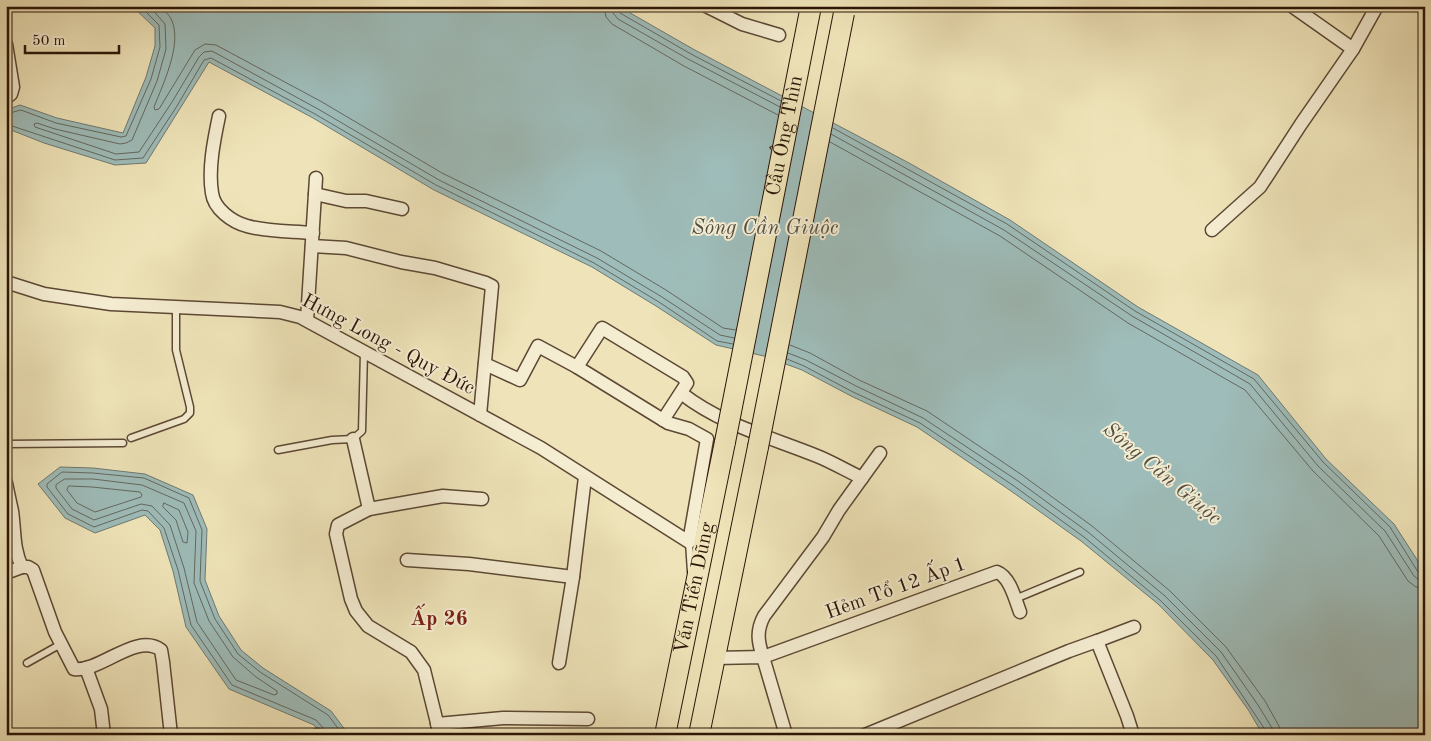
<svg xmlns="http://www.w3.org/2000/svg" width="1431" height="741" font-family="'Old Standard TT',serif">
  <rect width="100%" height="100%" fill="#efe4b9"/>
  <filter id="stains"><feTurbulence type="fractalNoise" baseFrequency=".004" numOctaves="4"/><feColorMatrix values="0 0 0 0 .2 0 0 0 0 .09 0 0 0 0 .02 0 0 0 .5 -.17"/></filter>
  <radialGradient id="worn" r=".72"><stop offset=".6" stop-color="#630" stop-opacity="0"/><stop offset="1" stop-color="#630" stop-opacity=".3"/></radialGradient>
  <g fill="#9ebcb9" stroke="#707972">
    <path d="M132,6H618L693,49L909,163L1010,220L1138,307L1258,375L1326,459L1394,524L1425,572V735H1263L1249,711L1213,660L1158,604L1081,541L1011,491L917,427L851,396L802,370L764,356L716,345L656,306L592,267L434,190L313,118L209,62L146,163L115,165L44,143L6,128V110L20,105L57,118L123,133L146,77L155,46V28Z"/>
    <path d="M60,467L93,468L145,474L193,495L207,529L205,580L219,616L241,650L263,668L331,711L349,735H322L314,725L229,689L186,627L173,571L160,530L145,515L95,533L65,518L38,484Z"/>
  </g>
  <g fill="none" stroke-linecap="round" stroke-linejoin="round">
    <g stroke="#646860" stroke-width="1">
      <path d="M149,6L165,24L166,49L157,81L132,140L126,143L120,144L55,129L37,123L34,124L35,127L116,154L139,152L172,102L199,57L204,52L212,51L318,109L439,180L597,258L662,297L720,335L734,338"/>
      <path d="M160,6C164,11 170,15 172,21C182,45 163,84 154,107L155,110L159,109L195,50L205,44L216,45L322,102L442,173L601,251L666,290L723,328L736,330"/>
      <path d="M604,6L606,17L612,24L684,66L778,115"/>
      <path d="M611,6L613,13L618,19L688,59L780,107"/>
      <path d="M618,6L620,13L691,54L781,101"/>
      <path d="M6,114L21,110L56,123L121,137L126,136L151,79L160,47L159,25L140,6"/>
      <path d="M6,124L115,160L143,158L177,106L204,60L211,58L315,114L436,185L594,263L659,302L717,341L733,344"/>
      <path d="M833,128L1007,224L1135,311L1254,379L1323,462L1390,527L1418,572L1425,574"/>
      <path d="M831,134L1004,230L1132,316L1250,384L1318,466L1385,531L1414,576L1419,580H1425"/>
      <path d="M830,142L1000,236L1128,323L1245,390L1313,471L1379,536L1408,581L1416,587L1425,588"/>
      <path d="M790,345L810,353L859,380L927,411L1022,475L1092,526L1170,591L1226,647L1265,701L1279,726L1281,735"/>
      <path d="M788,353L806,360L856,386L923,418L1018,481L1088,532L1165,596L1221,652L1258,705L1272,728L1273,735"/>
      <path d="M787,359L804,366L853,392L920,423L1014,486L1084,537L1161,601L1216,656L1266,731L1267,735"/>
      <path d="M65,479H93L142,485L184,503L196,531L194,583L209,621L233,657L256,677L277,691V694L274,695L236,680L197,622L184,568L170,525L152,506L141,504L94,520L72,509L56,488V485Z"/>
      <path d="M69,486L92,487L140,492L142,495L141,497L95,512L77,503L67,490Z"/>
      <path d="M164,503L179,510L188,532L187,543L183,542L176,520L163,507Z"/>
      <path d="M326,735L325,730L316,720L232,685L191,625L178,570L164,528L148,511L142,510L94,527L68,514L47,487V484L62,472L93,473L144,478L189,498L202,530L200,581L215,619L238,654L260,672L328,715L343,735"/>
    </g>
    <g stroke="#5c4834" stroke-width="9">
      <g id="service">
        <path d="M131,438L184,419L190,413V407L176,350V307"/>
        <path d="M6,444L123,443"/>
        <path d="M278,450L332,440L353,439L362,431L364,352"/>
        <path d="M689,542L691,572"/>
        <path d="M1015,599L1080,572"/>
        <path d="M27,663L61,644"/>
      </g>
    </g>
    <g stroke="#5c4834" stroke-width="15">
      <g id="minor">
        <path d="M706,6L742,24L779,35"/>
        <path d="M1292,6L1353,49"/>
        <path d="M6,44L13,87L11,94L6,98"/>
        <path d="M219,116C214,140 208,169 212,193C214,209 232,222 247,226C267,232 291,231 313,233"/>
        <path d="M315,194L346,201H366L402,209"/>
        <path d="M1212,230L1260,187L1301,124L1353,49L1377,6"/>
        <path d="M312,246L346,248L401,262L435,268L486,283L492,286L480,415"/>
        <path d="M6,282L44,294L111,304L280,312L300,317L541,448L689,542L707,439L689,429L668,423L577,367L538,346L520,380L485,364"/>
        <path d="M307,320L316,178"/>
        <path d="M577,367L602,328L683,377L687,383L663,420"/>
        <path d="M681,393C722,425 770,437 817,456C832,462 847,471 862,478"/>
        <path d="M353,439L369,509L338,525L336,534L351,599L356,611L368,626L411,652L424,670L440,735"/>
        <path d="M880,453L839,510L823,537L764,616C756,631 758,642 763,657L997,572C1010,577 1015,599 1020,612"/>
        <path d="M6,483C8,493 10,502 12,511C15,531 13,549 22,567H28L33,570L55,632L74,669C101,672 136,632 161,650L163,662L171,735"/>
        <path d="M369,509L443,496L482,499"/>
        <path d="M407,560L469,564L573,577"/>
        <path d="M6,573L22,567"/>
        <path d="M1097,641L1134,627"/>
        <path d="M715,658L763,657L786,735"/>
        <path d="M559,663L573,577L585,477"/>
        <path d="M86,668L101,709L104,735"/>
        <path d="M437,724L503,718L588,719"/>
        <path d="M317,735H318"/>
        <path d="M865,735L1069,651L1097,641L1127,716L1133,735"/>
      </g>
    </g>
    <g stroke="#2b1407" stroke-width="22">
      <g id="trunk">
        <path id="s1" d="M665,735L725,442"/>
        <path d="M699,735L758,447"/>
      </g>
    </g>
    <use href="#service" stroke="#f5edd2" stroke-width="6"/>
    <use href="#minor" stroke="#f5edd2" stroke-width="12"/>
    <use href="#trunk" stroke="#efe4b9" stroke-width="20"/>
    <g stroke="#2b1407" stroke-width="22" stroke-linecap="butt">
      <g id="trunk-bridge">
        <path id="s2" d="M725,442L811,6"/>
        <path d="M758,447L844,13"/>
      </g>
    </g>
    <use href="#trunk-bridge" stroke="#efe4b9" stroke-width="20"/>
  </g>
  <g text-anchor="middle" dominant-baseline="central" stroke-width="4" stroke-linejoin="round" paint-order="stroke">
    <g font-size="20" fill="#2b1407" stroke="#f5edd2">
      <text stroke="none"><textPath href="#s2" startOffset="312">Cầu Ông Thìn</textPath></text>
      <text transform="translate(388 345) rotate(28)">Hưng Long - Quy Đức</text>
      <text stroke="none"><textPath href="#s1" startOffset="150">Văn Tiến Dũng</textPath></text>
      <text transform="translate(896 589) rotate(-20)">Hẻm Tổ 12 Ấp 1</text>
    </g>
    <g font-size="21" font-style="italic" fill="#534f45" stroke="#f5edd2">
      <text x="765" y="228">Sông Cần Giuộc</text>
      <text transform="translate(1162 474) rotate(40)">Sông Cần Giuộc</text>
    </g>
    <g font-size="21" font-weight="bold" fill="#7a1f14" stroke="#f5edd2">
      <text x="439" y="619">Ấp 26</text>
    </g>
  </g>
  <rect width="1431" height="741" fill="none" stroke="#efe4b9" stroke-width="25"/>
  <rect x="8" y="8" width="1416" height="726" fill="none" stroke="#2b1407" stroke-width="2.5"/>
  <rect x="12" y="12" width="1406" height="716" fill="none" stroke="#2b1407"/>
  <path d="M25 45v8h94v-8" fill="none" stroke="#2b1407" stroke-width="2.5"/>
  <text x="32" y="45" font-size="15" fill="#2b1407" stroke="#f5edd2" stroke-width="4" paint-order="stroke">50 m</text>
  <rect width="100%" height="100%" filter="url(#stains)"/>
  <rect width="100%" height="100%" fill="url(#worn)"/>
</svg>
